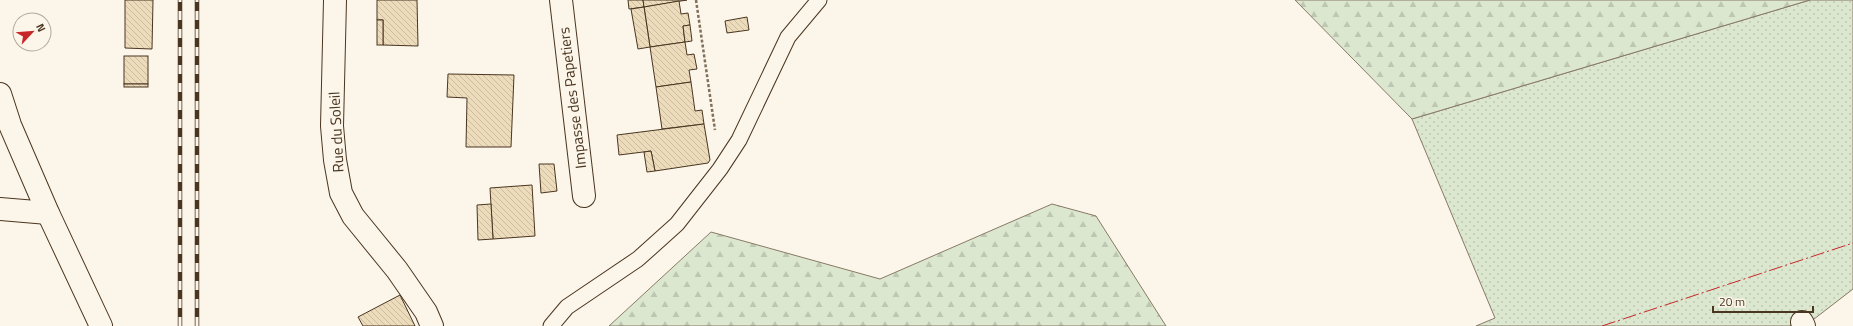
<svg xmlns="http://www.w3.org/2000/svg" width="1853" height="326" font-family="'Titillium Web',sans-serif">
  <defs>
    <pattern id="grass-dots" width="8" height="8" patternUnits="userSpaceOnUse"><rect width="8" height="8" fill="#dce7d0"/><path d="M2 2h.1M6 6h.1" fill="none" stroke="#bec7b2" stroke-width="1.8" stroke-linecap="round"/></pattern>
    <pattern id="forest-firs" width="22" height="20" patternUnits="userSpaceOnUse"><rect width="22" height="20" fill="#dce7d0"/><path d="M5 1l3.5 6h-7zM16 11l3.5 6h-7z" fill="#bec7b2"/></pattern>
    <pattern id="building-back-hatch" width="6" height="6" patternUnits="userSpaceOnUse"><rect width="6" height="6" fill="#ecdcbc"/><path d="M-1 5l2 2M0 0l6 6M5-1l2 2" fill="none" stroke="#ccbda1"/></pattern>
  </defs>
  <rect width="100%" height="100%" fill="#fbf6e9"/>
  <path fill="url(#grass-dots)" stroke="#887966" d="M1810,0H1853V289L1805,326H1476L1495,318L1412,119Z"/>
  <g fill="url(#forest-firs)" stroke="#887966">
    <path d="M1295,0H1810L1412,119Z"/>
    <path d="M1052,204L1096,216L1166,326H609L711,232L880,279Z"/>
  </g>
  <g fill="url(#building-back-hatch)" stroke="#4a3520">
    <path d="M125,0H153L152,49L125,48Z"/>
    <path d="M377,0H417L418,46L383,45V20H377Z"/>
    <path d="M628,0H643L644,7L629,9Z"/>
    <path d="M643,0H687L644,7Z"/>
    <path d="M679,1L681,14L688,13L690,25L683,26L685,42L650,47L644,7Z"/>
    <path d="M644,7L650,47L638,49L631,9Z"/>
    <path d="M747,17L749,30L727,33L725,21Z"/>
    <rect x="377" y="20" width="6" height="25"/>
    <path d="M690,25L692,41L685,42L683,26Z"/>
    <path d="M685,42L687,55L694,54L697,69L689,70L691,82L656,87L650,47Z"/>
    <rect x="124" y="56" width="24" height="28"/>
    <path d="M448,74L514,75L511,147H466L467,98L447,97Z"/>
    <path d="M691,82L695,111L702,110L704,124L662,129L656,87Z"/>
    <rect x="124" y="84" width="24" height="3"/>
    <path d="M704,124L710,160L708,163L655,171L651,151L619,155L617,135Z"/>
    <path d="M651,151L655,171L647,172L644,152Z"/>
    <path d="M539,164H554L557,191L541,193Z"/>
    <path d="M532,185L535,236L493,239L490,188Z"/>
    <path d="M491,204L493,239L478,240L477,205Z"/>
    <path d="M400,295L415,326H363L358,317Z"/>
  </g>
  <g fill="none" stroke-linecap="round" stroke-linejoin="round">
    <g stroke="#4a3520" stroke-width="17">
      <path id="service" d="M551,326L567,307L638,259L677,224L720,169L739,140L788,37L819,0"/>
    </g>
    <g stroke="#4a3520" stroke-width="24">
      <g id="minor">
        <path d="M335,0L332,126L335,160L341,193L353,216L397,270L426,312L432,326"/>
        <path d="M561,0L584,196"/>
        <path d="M0,94L10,125L48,213L101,326"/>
        <path d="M0,209L48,213"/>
        <path d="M1802,322L1804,326"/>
      </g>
    </g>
    <path stroke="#7f6f5c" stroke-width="2.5" stroke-dasharray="3 2" stroke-linecap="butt" d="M696,0L715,130"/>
    <use href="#service" stroke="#fbf6e9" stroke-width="15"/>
    <use href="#minor" stroke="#fbf6e9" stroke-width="22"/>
    <g stroke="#4a3520" stroke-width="4.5">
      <g id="rail">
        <path d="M180,326V0"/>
        <path d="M197,326V0"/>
      </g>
    </g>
    <use href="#rail" stroke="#fbf6e9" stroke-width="3" stroke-dasharray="9" stroke-linecap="butt"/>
    <path stroke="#c62828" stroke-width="1" stroke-dasharray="14 3 2 3" stroke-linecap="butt" d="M1602,326L1853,243"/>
  </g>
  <g text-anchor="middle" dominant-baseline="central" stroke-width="3" stroke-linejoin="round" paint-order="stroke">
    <g font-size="15" fill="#4a3520" stroke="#fbf6e9">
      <text transform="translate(572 98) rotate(-97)">Impasse des Papetiers</text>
      <text transform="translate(336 132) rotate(-93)">Rue du Soleil</text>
    </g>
  </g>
  <g transform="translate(32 32) rotate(64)"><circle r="19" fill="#fbf6e9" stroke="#b4a999"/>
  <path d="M0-3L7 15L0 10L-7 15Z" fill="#c62828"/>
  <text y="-6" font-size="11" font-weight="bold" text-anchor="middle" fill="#4a3520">N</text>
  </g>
  <path d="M1713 306v6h100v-6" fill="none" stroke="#4a3520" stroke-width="2"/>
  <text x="1719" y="306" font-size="12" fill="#4a3520" stroke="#fbf6e9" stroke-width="3" paint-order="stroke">20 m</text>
</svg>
